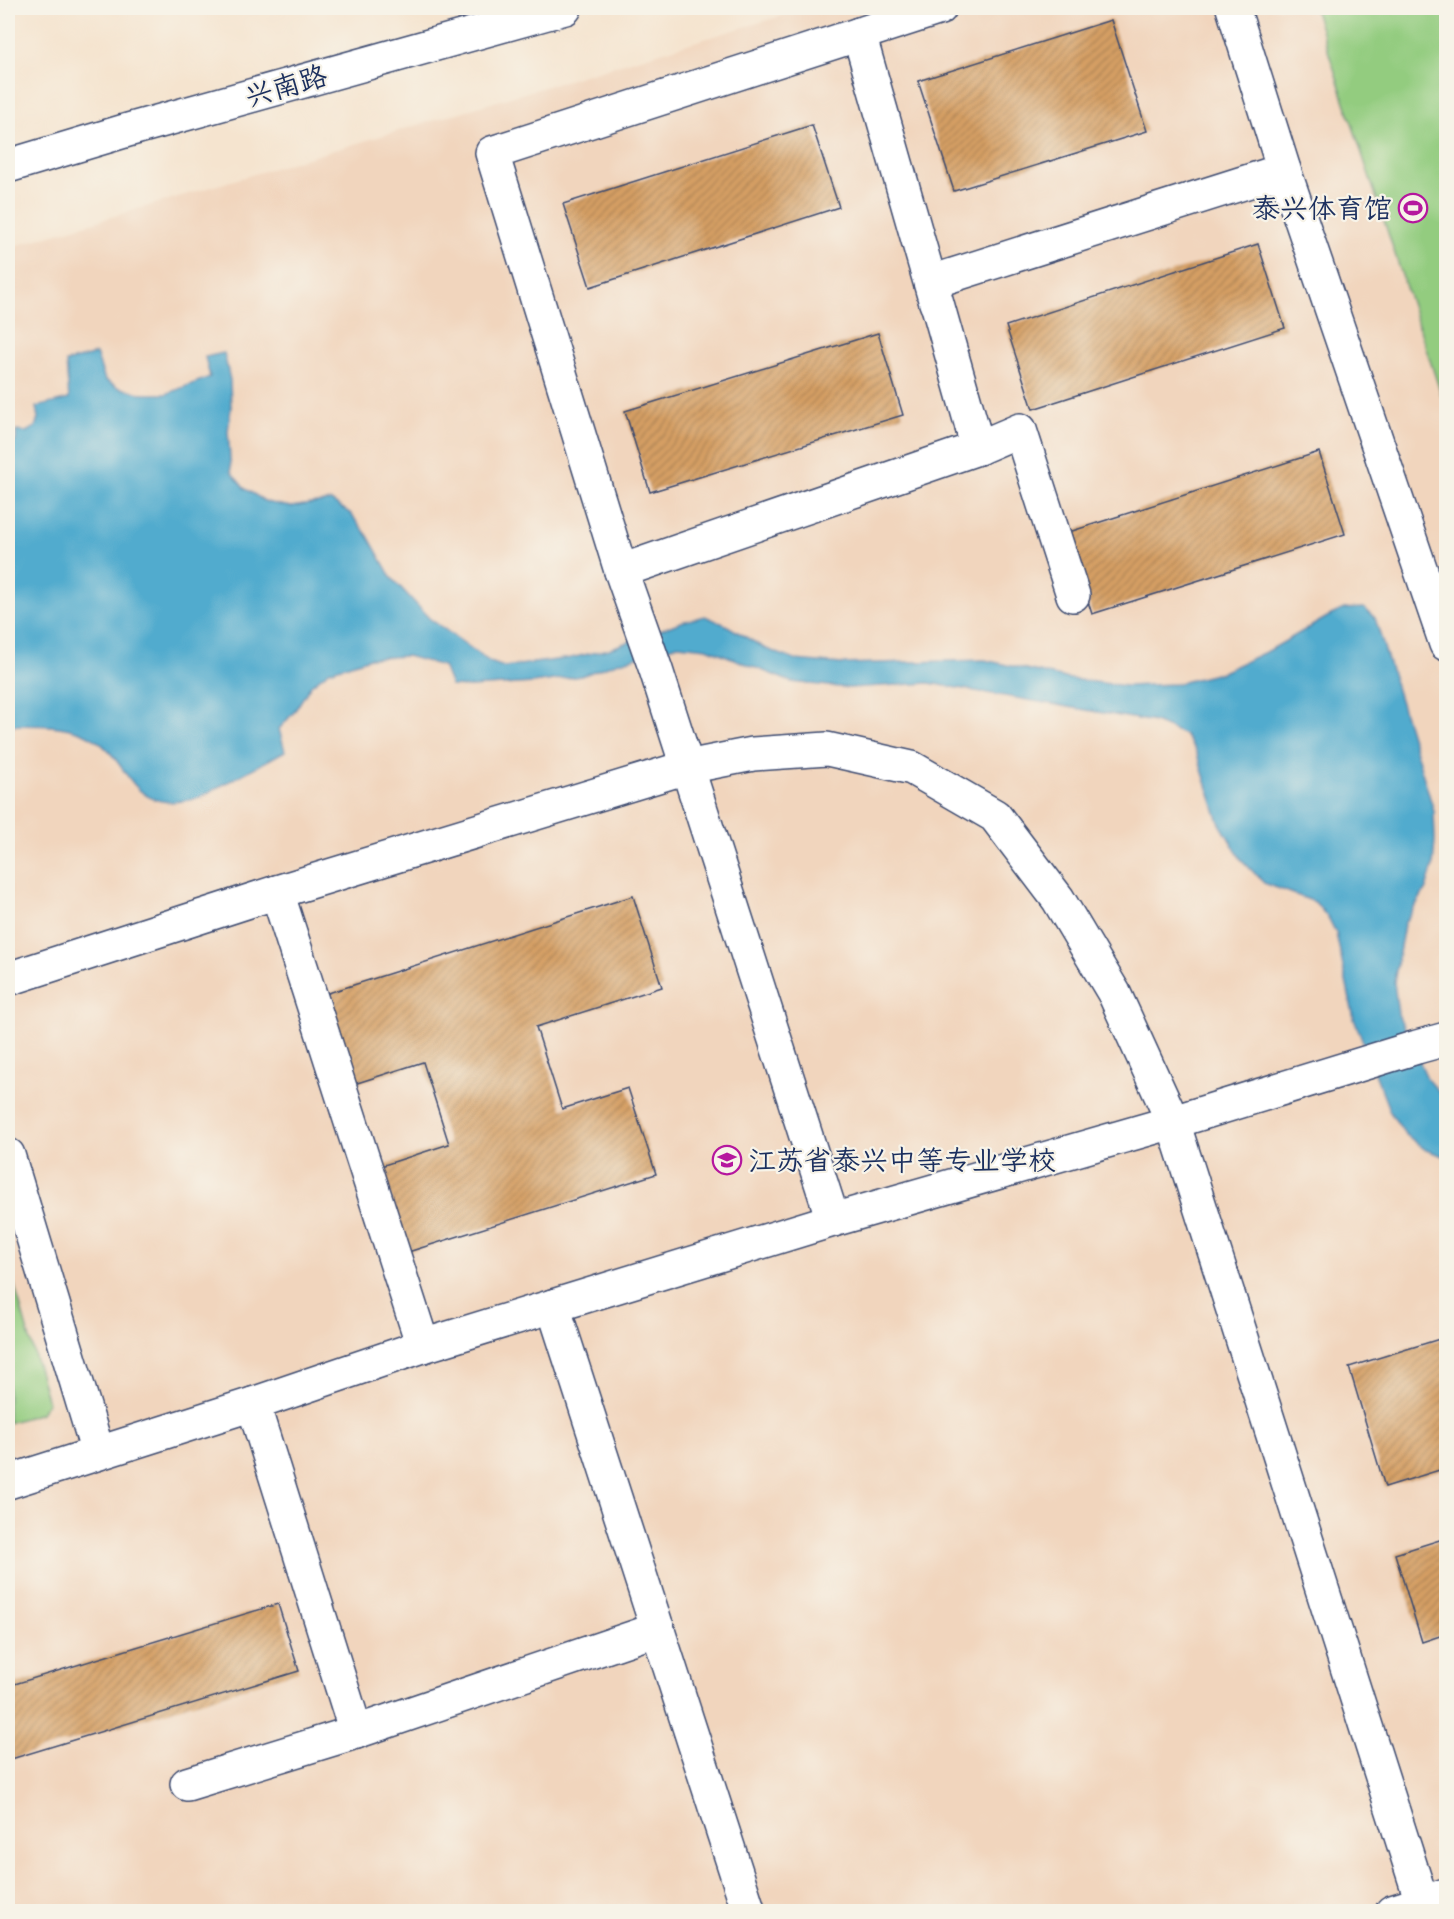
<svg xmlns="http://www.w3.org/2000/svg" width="1454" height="1919" font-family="Caveat,'LXGW WenKai TC',sans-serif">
  <defs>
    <pattern id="building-hatch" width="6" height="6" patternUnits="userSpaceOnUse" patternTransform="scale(1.5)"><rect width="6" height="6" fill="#d59f63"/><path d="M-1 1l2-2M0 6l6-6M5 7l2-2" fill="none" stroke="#ac8255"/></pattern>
  </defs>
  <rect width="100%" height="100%" fill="#f7f3e8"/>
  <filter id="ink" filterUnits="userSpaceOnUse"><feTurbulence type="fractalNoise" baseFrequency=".0167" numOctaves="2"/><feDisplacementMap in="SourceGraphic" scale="12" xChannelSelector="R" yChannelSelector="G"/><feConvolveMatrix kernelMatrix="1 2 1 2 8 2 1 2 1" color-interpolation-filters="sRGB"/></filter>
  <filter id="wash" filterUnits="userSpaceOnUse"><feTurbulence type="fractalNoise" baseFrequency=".008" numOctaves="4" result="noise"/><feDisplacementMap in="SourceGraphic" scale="24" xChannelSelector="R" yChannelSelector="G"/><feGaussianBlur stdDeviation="1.35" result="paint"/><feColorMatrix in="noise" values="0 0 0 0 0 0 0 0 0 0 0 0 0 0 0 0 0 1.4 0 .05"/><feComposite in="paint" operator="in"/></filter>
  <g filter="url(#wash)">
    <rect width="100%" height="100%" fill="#f5e4cf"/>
    <path fill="#f1d5bd" d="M808,8H1314L1446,409V1911L8,1912V248Z"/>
    <g fill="#93cc7f" stroke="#577e6e" stroke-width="1.5">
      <path d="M1314,8H1446V409Z"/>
      <path d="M8,1263L48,1402L41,1413L8,1423Z"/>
    </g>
    <path fill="#51abce" stroke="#366d96" stroke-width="1.5" d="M224,353L230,380L231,408L228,431L231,472L244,488L266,502L291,507L331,501L350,513L368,536L391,577L429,618L490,662L504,667L571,658L609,649L681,622L705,616L726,625L764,648L795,660L842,664L985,660L1070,679L1126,686L1175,684L1220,673L1270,650L1329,616L1344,609L1364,608L1375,618L1434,811L1435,840L1433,866L1426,889L1404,924L1394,982L1398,1014L1427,1078L1446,1100V1157L1426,1150L1405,1134L1390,1112L1354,1019L1336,933L1329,919L1315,902L1264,883L1241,859L1219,822L1196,751L1185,735L1155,722L929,683L849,688L791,682L707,648L678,645L616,663L581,676L533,683L470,687L451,686L443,666L407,656L370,658L329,671L311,685L294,712L279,729L285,751C265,762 245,773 224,784C216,788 208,794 200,797C123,820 135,756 85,734C60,723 34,726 8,725V444L16,441V431L26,432L35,427L38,418L36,407L69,399L66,362L96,354L105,380L117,387L143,394H166L210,377L205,357Z"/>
    <g id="blocks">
      <g fill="url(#building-hatch)">
        <path d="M1111,20L1147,131L954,191L918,81Z"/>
        <path d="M812,125L839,207L590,287L563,204Z"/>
        <path d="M1258,244L1285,328L1033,409L1006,326Z"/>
        <path d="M878,333L903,415L650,492L625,411Z"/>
        <path d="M1319,452L1345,534L1092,614L1066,533Z"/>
        <path d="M633,896L662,987L536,1027L562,1109L628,1088L656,1174L408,1252L381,1166L449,1144L423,1062L351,1085L322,995Z"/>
        <path d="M1446,1337V1468L1385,1487L1349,1367Z"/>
        <path d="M1446,1538V1634L1422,1642L1395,1554Z"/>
        <path d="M278,1604L299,1671L8,1760V1686Z"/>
      </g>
    </g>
  </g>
  <g filter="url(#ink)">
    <use href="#blocks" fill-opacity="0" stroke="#3c4a6f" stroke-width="1.5"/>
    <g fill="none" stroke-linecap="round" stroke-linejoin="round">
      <g stroke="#3c4a6f" stroke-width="36">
        <g id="minor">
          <path d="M1233,8L1284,170L1446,644"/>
          <path d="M859,34L936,303"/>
          <path d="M8,166L128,130L565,8"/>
          <path d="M972,427L978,448L1020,430L1073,595"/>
          <path d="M621,571L978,448L931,282L1284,170"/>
          <path d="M277,892L423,1346"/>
          <path d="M8,979L277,892L687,767L753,754L827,749L912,768L995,816L1058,899L1114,993L1173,1122L1422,1902"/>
          <path d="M8,1155L98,1453"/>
          <path d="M833,1220L656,670L621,571L492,153L940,8"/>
          <path d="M553,1306L749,1912"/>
          <path d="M253,1404L356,1732"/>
          <path d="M8,1482L253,1404L423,1346L553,1306L833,1220L1173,1122L1417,1047L1446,1039"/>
          <path d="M187,1784L356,1732L658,1629"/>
          <path d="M1392,1912L1446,1895"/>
        </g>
      </g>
      <use href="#minor" stroke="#fff" stroke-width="33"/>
    </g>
  </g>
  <defs>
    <g id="stadium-ring" transform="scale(1.5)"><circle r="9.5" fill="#f7f3e8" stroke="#b5179e" stroke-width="1.5"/><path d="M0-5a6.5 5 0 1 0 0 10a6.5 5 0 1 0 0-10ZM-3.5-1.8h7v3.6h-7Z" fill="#b5179e"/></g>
    <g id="school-ring" transform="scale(1.5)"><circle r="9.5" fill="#f7f3e8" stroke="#b5179e" stroke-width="1.5"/><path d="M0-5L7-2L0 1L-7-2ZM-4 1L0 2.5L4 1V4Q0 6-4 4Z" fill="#b5179e"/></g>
  </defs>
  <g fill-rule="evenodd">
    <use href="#stadium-ring" x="1413" y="208"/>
    <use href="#school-ring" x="727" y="1160"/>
  </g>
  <g text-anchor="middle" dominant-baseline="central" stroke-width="4.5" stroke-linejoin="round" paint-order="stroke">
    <g font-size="28" fill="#1b2f5e" stroke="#f7f3e8">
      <text transform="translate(286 86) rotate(-16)">兴南路</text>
    </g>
    <g font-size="28" fill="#1b2f5e" stroke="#f7f3e8" text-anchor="end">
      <text x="1392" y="208">泰兴体育馆</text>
      <text x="748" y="1160" text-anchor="start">江苏省泰兴中等专业学校</text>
    </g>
  </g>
  <rect width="1454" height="1919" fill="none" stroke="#f7f3e8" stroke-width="30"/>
</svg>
